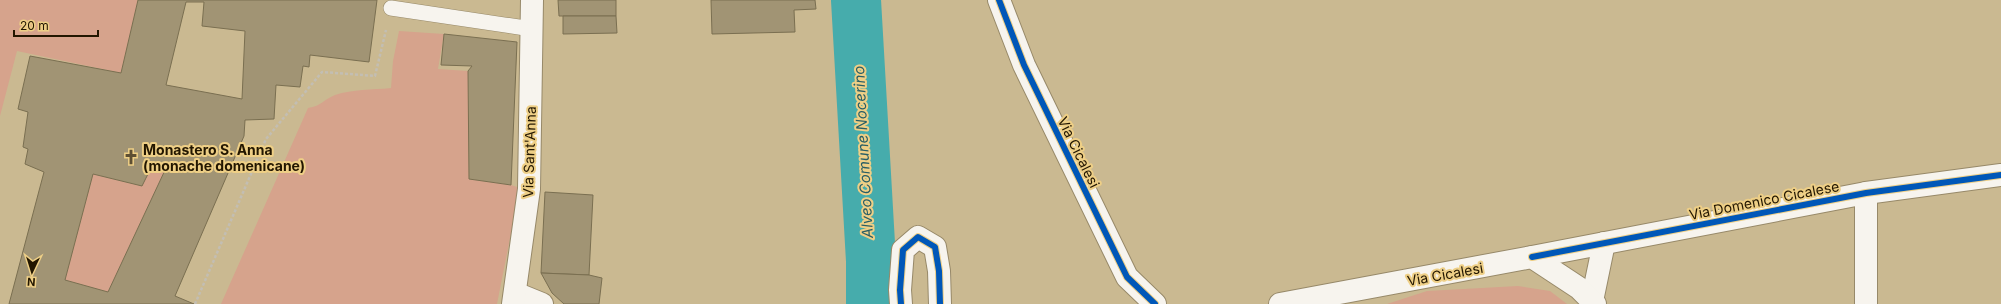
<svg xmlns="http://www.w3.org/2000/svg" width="2001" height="304" font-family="Inter,sans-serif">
  <rect width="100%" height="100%" fill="#cab991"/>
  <g fill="#d6a38c">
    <path d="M0,0H138L121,73L17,51L0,116Z"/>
    <path d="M399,31L444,34L438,69L468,71L469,179L511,185L520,188L497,304H221L308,108C322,106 324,99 335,95C353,89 372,90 391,88L393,61Z"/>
    <path d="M152,166L166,168L108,292L65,280L93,174L141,186Z"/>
    <path d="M1518,286L1550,291L1567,304H1387L1427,291Z"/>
  </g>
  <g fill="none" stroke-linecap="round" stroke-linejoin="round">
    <path stroke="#46acac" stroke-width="50" d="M856,0L871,261V304"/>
  </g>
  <g fill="#a19474" stroke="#7a6f51" fill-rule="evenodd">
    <path d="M138,0H377L369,62L310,55L309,67L303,66L300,87L276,85L274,119L245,120L244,136L175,296L194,304H9L44,172L25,164L28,149L23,147L28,112L18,109L30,56L121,73ZM186,2H204L202,26L245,31L242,99L166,85ZM152,166L166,168L108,292L65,280L93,174L142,186Z"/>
    <path d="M558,0H616V16H559Z"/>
    <path d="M711,0H815L816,9L794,10L795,32L712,34Z"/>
    <path d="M563,16H616L617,33L563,34Z"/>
    <path d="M444,34L517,42L511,185L469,179L468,71L472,66L441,65Z"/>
    <path d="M545,192L593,195L589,275L541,273Z"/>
    <path d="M541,273L589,275L602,278L599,304H564L552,293Z"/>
  </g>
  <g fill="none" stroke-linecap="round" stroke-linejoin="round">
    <g stroke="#978969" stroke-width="16">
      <path id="lane" d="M391,8L532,29"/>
    </g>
    <g stroke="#978969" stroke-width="24">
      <g id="street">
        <path d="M999,0L1024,65L1127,277L1155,304"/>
        <path d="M1532,257L1866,193L2001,175"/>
        <path d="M515,293L542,304"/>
        <path d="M1592,301L1604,243"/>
        <path d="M901,304L900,290L903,250L918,237L935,247L939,271L940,304"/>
        <path d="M1280,304L1532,257L1579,288L1595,304"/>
        <path d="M1866,304V193"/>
      </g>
    </g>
    <g stroke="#978969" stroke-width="24">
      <path id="secondary" d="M513,304L529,189L532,0"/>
    </g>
    <path stroke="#c3beb3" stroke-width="2.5" stroke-dasharray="3 2" stroke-linecap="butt" d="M195,304L266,139L322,72L375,76L386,30"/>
    <use href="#lane" stroke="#f7f4ee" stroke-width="15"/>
    <use href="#street" stroke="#f7f4ee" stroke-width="22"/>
    <use href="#secondary" stroke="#f7f4ee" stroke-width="22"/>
    <g stroke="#eecf86" stroke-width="8">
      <g id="cycleway">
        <path d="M999,0L1024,65L1127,277L1155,304"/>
        <path d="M1532,257L1866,193L2001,175"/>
        <path d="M901,304L900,290L903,250L918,237L935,247L939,271L940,304"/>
      </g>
    </g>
    <use href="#cycleway" stroke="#0057b8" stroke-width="6"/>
  </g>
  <defs>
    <g id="church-bare" transform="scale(1.2)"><path d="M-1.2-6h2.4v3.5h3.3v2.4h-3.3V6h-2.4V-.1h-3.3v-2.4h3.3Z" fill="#5d4f33" stroke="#eecf86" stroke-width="2.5" paint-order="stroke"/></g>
  </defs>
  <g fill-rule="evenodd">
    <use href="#church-bare" x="131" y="157"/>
  </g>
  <g text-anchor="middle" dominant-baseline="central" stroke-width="4" stroke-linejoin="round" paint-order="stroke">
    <g font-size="14" font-weight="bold" fill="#221600" stroke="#eecf86" text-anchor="start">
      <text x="143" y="149">Monastero S. Anna<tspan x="143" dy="16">(monache domenicane)</tspan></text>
    </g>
    <g font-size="14" fill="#221600" stroke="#eecf86">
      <text transform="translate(529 152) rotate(-88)">Via Sant'Anna</text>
      <text transform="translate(1079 152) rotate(64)">Via Cicalesi</text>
      <text transform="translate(1764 200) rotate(-11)">Via Domenico Cicalese</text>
      <text transform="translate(1445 274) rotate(-10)">Via Cicalesi</text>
    </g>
    <g font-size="15" font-style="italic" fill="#295e65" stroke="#eecf86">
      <text transform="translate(863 152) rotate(-93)">Alveo Comune Nocerino</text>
    </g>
  </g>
  <g transform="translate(32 272) rotate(184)" stroke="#eecf86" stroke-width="3" paint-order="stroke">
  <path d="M0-3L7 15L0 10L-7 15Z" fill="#221600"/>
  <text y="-6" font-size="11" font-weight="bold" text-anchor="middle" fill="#221600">N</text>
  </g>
  <path d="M14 30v6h84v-6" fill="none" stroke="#221600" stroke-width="2"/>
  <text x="20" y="30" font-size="12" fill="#221600" stroke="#eecf86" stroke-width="3" paint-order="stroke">20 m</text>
</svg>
